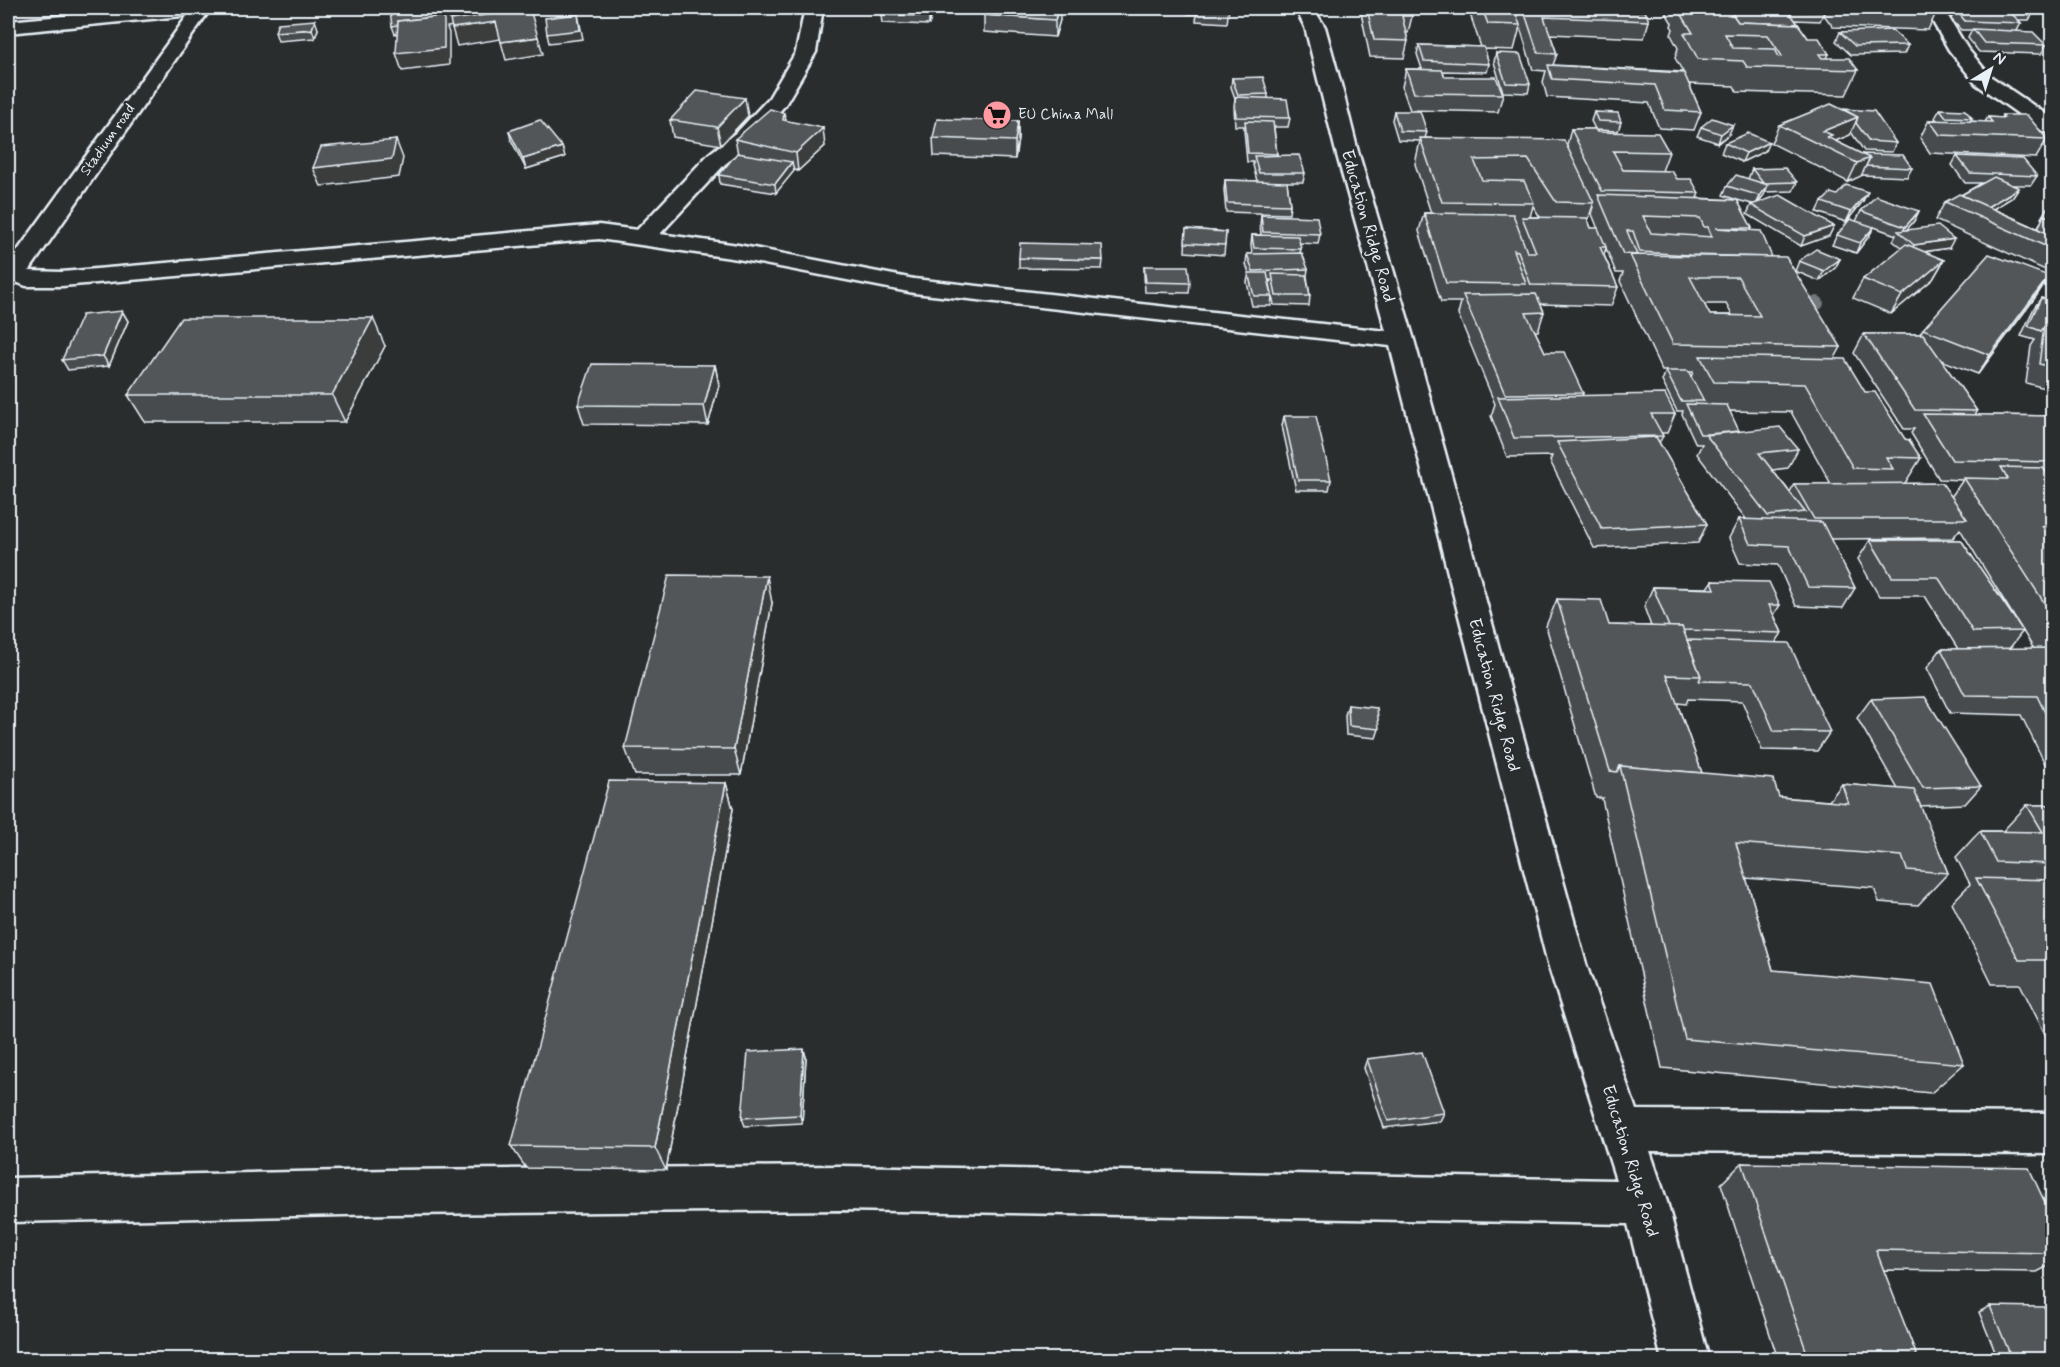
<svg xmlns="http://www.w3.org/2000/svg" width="2060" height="1367" font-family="Mynerve,sans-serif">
  <rect width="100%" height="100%" fill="#2a2d2e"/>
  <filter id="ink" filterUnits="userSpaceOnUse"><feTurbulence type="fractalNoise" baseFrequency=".0167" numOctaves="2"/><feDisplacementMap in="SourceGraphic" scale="12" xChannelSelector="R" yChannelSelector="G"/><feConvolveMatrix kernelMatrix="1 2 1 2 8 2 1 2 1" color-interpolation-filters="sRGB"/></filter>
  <g filter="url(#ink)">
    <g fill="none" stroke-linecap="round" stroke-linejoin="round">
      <g stroke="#e8f1f8" stroke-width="5">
        <g id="minor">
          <path d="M193,8H211L29,271L62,272L599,225L637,230L709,154L739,130L769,98L796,52L805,8H823L816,52L785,105L755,140L725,164L660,234L738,245L914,279L1386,331L1335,148L1305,27L1295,8H1313L1325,27L1343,92L1357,148L1414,340L1586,964L1636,1110L2052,1113V1154L1650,1151L1667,1202L1709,1360H1662L1628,1224L841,1210L391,1214L8,1222V1178L391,1170L841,1166L1616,1180L1548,964L1390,346L914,293L738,259L599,239L62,286H26L8,279V264Z"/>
          <path d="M1925,8H1943L1967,48L1990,76L2052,118V133L2044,132L1976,84L1949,50Z"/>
        </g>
      </g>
      <g stroke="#e8f1f8" stroke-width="5">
        <path id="major" d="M149,8H211L209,12L202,14L8,33V21Z"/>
      </g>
      <use href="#minor" fill="#2a2d2e" fill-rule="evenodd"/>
      <use href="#major" fill="#2a2d2e" fill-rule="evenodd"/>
    </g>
    <circle fill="#73787b" cx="1817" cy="303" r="7"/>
    <g fill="#474b4d" stroke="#e8f1f8" stroke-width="1.5" fill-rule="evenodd">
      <path d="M883,8H934L929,25L882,23L881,15Z"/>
      <path d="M1187,8H1229L1227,23L1196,21L1197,14H1188Z"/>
      <path d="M1360,8H1410L1412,16L1408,33H1406L1408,41L1404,58L1370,57Z"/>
      <path d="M1468,8H1571L1649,21L1644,38L1550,34L1557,54L1553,65L1683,72L1675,58L1678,48L1671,35L1673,29L1671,26L1672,23L1663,8H1690L1691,9L1724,10L1725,8H1820L1824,12L1820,21L1795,20L1808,38L1829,54L1827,58L1858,70L1846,95L1737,92L1734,86L1689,84L1701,112L1694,130L1659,128L1649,103L1547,97L1543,82L1546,71L1533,70L1520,27L1514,50L1484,49L1489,64L1487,72L1443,71L1445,77L1503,94L1498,112L1410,110L1402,87L1406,69H1422L1417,54L1419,45L1481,47Z"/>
      <path d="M1828,8H1931L1936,13L1928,30L1833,27L1824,15Z"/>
      <path d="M1989,8H2030L2034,12L2029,20H2018L2021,23L2017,31L2046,45L2041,54L1979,52L1968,38L1972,30H1961L1951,19L1956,10L1993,11Z"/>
      <path d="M984,15L1060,20L1055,37L984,32Z"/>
      <path d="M318,29L315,38L278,41L275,32Z"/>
      <path d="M1840,32L1908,45L1904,54L1851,55L1836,41Z"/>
      <path d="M1496,53L1530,84L1528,93L1503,92L1494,62Z"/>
      <path d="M1232,78L1268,94V98L1290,118L1288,127H1274L1277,155L1305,173L1303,182H1287L1290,205L1289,214L1226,212L1224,190L1225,180L1257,181L1253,165V162H1247L1244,130V126H1235L1234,106L1235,98L1231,87Z"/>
      <path d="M1831,104L1896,143L1892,152L1864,151L1851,132L1850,135L1835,141L1861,154L1912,168L1907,177L1862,175L1848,182L1771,143L1779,125Z"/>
      <path d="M1940,109L1972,118L1970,121L1985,122L1988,117L2001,118L2002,115L2047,139L2036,158L1930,153L1920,138L1929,120H1937L1935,118Z"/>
      <path d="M1394,111L1427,132L1425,138L1567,145L1571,129H1595L1591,121L1594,112L1621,122L1618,131L1596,130L1597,132L1669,152L1662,171L1623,170L1677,179L1699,193L1697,198L1737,200L1723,195L1727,186L1748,179L1752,169L1797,182L1793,191L1765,192L1758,202L1834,226L1829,236L1801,246L1747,214L1751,205L1752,204L1737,200L1752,228L1751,230L1841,347L1835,358L1865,392L1921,458L1905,483L1951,497L1963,480L1939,479L1911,433L1914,429H1904L1854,353L1864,334H1920L1923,329L2049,276L2037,295L1978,374L1941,360L1977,411L1974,415L2052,416V778L2021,715L1950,713L1927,668L1941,649H1958L1925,596H1879L1858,559L1870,540H1961L2023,631L2009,649H2034L1960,529L1953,538L1830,539L1855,588L1843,608L1796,606L1778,565L1740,563L1729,538L1739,519H1746L1697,454L1702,444H1696L1682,414L1683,411H1677L1662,381L1666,371H1662L1620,281L1623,273H1616L1606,248L1604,255L1618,287L1611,306L1541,304L1544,312L1538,331H1535L1545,352L1583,393L1582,396L1675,414L1667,433H1661L1663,436L1659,443L1707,524L1698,543L1594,548L1550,461L1552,456L1507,457L1491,416L1495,404L1458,314L1461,302H1441L1419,231L1424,213H1431L1415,164L1420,141L1398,140L1392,120ZM1593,205L1594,207L1592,214L1598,229L1591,228L1588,220ZM1533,206L1540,217H1530ZM1704,304H1726L1732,315H1710ZM1689,372H1693L1691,377ZM1729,411L1791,412L1831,484H1794L1790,492L1772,470L1788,468L1798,449L1739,431Z"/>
      <path d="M784,113L786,120L825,146L798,171L794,170L776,193L720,184L719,175L738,154L735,139Z"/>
      <path d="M748,116L721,145L673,137L670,120Z"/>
      <path d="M1018,121V139L1015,159L934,156L933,138Z"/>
      <path d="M1701,127L1729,134L1718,143L1697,136Z"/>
      <path d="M509,131L562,147L565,157L526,169L511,140Z"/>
      <path d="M1725,143L1765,151L1742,162L1721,153Z"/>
      <path d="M1957,156L2037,176L2031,185H2012L2019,188L2013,197L1993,209L2037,228L2043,219L2041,218L2047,208L2052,205V273L1935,220L1945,202L1961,195L1982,183H1965L1952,165Z"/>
      <path d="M1863,201L1846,222L1817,212L1822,202Z"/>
      <path d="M1861,211H1919L1914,221L1906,230L1949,248L1924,252L1944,260L1933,279L1891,314L1853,298L1863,279L1902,248L1893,241L1896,235L1874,227L1869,236L1856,253L1832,245L1837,235L1856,221Z"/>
      <path d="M1261,215L1320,234L1318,244L1299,243L1301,249L1300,253L1308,269L1307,276L1310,296L1309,306L1274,305L1270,284L1271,280H1269L1272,296L1271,306H1252L1247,282L1249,273L1246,264L1247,254H1252L1251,245L1252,235H1261L1260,225Z"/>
      <path d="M1186,229L1226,232L1224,255L1185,252Z"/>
      <path d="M1019,258L1103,260L1102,269L1019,268Z"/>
      <path d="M1840,259L1835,268L1819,281L1795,271L1799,261Z"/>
      <path d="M1144,266L1190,283L1189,293L1145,292L1144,275Z"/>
      <path d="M2041,298L2052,301V390L2026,383L2031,346L2035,340L2021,336L2034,308Z"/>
      <path d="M122,311L128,321L109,366L68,370L62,360Z"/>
      <path d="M385,346L345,422H145L128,395Z"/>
      <path d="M715,365L719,385L708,425L584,424L578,405Z"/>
      <path d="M1284,416L1331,480L1329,490H1296L1282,426Z"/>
      <path d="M1712,581L1780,605L1774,615L1782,633L1776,642L1830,732L1817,751L1762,750L1742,701L1688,699L1686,704L1677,703L1702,773L1779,797L1829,801L1842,784L1898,789L1857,718L1871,699L1981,786L1965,804L1920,806L1948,873L1918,905L1879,902L1874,888L1746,878L1773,970L1964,1064L1931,1093L1662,1068L1602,799L1603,798H1596L1546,626L1557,599L1609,625L1651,626L1644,607L1653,587L1707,588Z"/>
      <path d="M772,603L741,775H635L625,748Z"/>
      <path d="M1348,705L1379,729L1376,738L1346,735L1345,715Z"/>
      <path d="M726,783L733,809L666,1170L526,1168L511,1146Z"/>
      <path d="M2027,805H2052V1048L2020,984H1992L1952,903L1970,884L1956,857L1980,831H2003Z"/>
      <path d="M806,1057L802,1123L745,1126L742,1118Z"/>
      <path d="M1367,1059L1444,1113L1440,1121L1384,1128L1364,1068Z"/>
      <path d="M1742,1163L2052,1218V1264L2037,1272L1883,1270L1918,1359H1778L1721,1184Z"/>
      <path d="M1990,1306L2052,1359H1998L1979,1312Z"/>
    </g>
    <g fill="#3a3d3e" stroke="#e8f1f8" stroke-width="1.5">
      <path d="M450,8L454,26L447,27L449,33V65L402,71L396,53L444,27L395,34L392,26Z"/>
      <path d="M931,8H934L929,25V16Z"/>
      <path d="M1059,8H1060V20L1055,37V20Z"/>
      <path d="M578,14L583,39L549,43L547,34Z"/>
      <path d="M315,20L318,29L315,38L312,29Z"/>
      <path d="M496,22L501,39L457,46L452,28Z"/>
      <path d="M538,37L543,54L506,60L501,42Z"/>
      <path d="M745,98L748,116L721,145L717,127Z"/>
      <path d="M1858,117L1850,135L1828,144L1823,131Z"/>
      <path d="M1018,121V139L1015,159V141Z"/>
      <path d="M1733,125L1729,134L1718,143L1721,134Z"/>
      <path d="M823,128L825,146L798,171L796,153Z"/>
      <path d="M396,140L403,158L399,177L321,186L313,168Z"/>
      <path d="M1769,142L1765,151L1742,162L1746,153Z"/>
      <path d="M562,147L565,157L526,169L523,159Z"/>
      <path d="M1870,158L1861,176L1848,182L1857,163Z"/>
      <path d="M792,162L794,171L776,193L775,184Z"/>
      <path d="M1768,185L1764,195L1756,205L1760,196Z"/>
      <path d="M2019,188L2013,197L1978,218L1984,209Z"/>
      <path d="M1868,192L1863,201L1846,222L1851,212Z"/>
      <path d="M1919,211L1914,221L1902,235L1905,227Z"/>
      <path d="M1834,226L1829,236L1801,246L1805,236Z"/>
      <path d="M1874,227L1869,236L1856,253L1860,243Z"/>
      <path d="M1954,239L1949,248L1909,254L1914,245Z"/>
      <path d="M1840,259L1835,268L1819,281L1824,271Z"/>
      <path d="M1944,260L1933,279L1891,314L1902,295Z"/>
      <path d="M2049,276L2037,295L1978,374L1990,355Z"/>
      <path d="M122,311L128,321L109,366L103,356Z"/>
      <path d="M373,318L385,346L345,422L332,395Z"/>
      <path d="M715,365L719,385L708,425L704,406Z"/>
      <path d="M767,576L772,603L741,775L734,749Z"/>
      <path d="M726,783L733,809L666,1170L655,1148Z"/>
      <path d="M804,1049L806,1057L802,1123L800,1115Z"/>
    </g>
    <g fill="#535759" stroke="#e8f1f8" stroke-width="1.5" fill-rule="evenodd">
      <path d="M416,8H449L452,17L444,18V16L398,21V25L392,26L390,11Z"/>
      <path d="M883,8H931L929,16L881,15Z"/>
      <path d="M987,8H1059L1055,20L984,15Z"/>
      <path d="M1367,8H1410L1412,16H1402L1408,41L1374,40Z"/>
      <path d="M1482,8H1514L1520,25L1488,24Z"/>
      <path d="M1517,8H1522L1521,10H1517Z"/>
      <path d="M1523,8H1571L1645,11L1649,21L1544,17L1557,54L1538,53Z"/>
      <path d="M1671,8H1690L1691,9H1677L1675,14H1674Z"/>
      <path d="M1727,8H1751L1754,12L1790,13L1798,24L1738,22L1731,12L1679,10V12L1677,9L1728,10Z"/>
      <path d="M1754,8H1787L1791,14L1790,13L1757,12Z"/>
      <path d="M1794,8H1820L1824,12L1796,11Z"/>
      <path d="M1838,8H1931L1936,13L1840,10Z"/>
      <path d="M2002,8H2030L2034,12L2009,11L2021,23L1965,21L1956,10L2005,12Z"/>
      <path d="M530,9L538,37L501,42L496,22L452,28L450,20Z"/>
      <path d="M1679,10L1731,12L1738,22L1798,24L1808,38H1819L1829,54H1819L1822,58H1849L1858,70L1747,67L1743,61L1698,59L1684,33H1693ZM1725,34L1768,35L1782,56L1779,57L1775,49L1733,48Z"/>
      <path d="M578,14L580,30L547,34L545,18Z"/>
      <path d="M444,16V48L396,53L398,21Z"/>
      <path d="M315,20L312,29L275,32L278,23Z"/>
      <path d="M1973,29L2033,32L2046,45L1984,43Z"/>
      <path d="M1892,30L1908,45L1855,46L1840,32Z"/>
      <path d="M1419,45L1484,47L1489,64L1424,61Z"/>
      <path d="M1496,53L1520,54L1530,84L1506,83Z"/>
      <path d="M1548,65L1684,73L1701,112L1665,110L1655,85L1552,79Z"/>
      <path d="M1406,69L1442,70L1445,77H1496L1503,94L1414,93Z"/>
      <path d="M1263,77L1268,94L1238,95L1232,78Z"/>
      <path d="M697,91L745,98L717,127L670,120Z"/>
      <path d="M1235,97L1287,99L1290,118L1236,117Z"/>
      <path d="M1831,104L1858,117L1823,131L1832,135L1827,137L1870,158L1857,163L1779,125Z"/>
      <path d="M770,109L784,113L783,120L823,128L796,153L735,139Z"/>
      <path d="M1843,109L1874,111L1896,143L1869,141L1856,123L1858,117Z"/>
      <path d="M1940,109L1965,110L1972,118L1946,117Z"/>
      <path d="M1394,111H1420L1427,132L1400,131Z"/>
      <path d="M1594,112L1618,113L1621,122L1598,121Z"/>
      <path d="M2002,115H2027L2047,139L1940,135L1929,120L1992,122L1988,117L2004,118Z"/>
      <path d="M1712,118L1733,125L1721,134L1701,127Z"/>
      <path d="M937,119L1018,121L1015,141L933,138Z"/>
      <path d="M540,120L562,147L523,159L509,131Z"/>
      <path d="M1245,121L1273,122L1277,154L1248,153Z"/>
      <path d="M1571,129H1595L1597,132L1658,133L1669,152L1613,151L1623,170L1672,171L1677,179H1691L1699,193L1602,191Z"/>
      <path d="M1748,133L1769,142L1746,153L1725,143Z"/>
      <path d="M1420,138L1564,140L1594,203L1556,202L1528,159L1474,160L1482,180L1524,181L1534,203L1442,202Z"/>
      <path d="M396,140L392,159L313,168L321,147Z"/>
      <path d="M737,153L792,162L775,184L719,175Z"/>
      <path d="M1861,154L1903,155L1912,168L1866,166L1870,158Z"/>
      <path d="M1299,155L1305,173H1259L1254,156Z"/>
      <path d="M1957,156L2023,159L2037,176L1970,173Z"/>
      <path d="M1785,168L1797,182L1763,183L1752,169Z"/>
      <path d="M1736,175L1768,185L1760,196L1727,186Z"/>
      <path d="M1994,177L2019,188L1987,207L1961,195Z"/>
      <path d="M1225,180L1287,182L1290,205L1227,203Z"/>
      <path d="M1846,185L1868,192L1851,212L1822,202L1831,193L1837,195Z"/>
      <path d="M1959,194L2052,235V249L1945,202Z"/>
      <path d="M1598,195L1737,200L1752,228H1716L1761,231L1772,257L1689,255L1640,252L1633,231H1627L1637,255L1623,254ZM1643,216L1700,218L1704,227H1708L1712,237L1651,233Z"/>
      <path d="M1780,195L1834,226L1805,236L1751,205Z"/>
      <path d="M1876,196L1919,211L1905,227L1861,211Z"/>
      <path d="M2052,205V211L2047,208Z"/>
      <path d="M1424,213L1513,214L1527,252H1536L1522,217L1587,218L1591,228H1598L1606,247H1600L1618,287L1531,285L1518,251L1514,250L1526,284L1446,283Z"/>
      <path d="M1261,215L1317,217L1320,234L1263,232Z"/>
      <path d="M2044,215L2052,218V235L2038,229Z"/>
      <path d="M1850,219L1874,227L1860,243L1837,235Z"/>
      <path d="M1938,226L1954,239L1914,245L1898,231Z"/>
      <path d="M1186,229L1226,232L1225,245L1185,243Z"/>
      <path d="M1252,235L1298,236L1301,249L1254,248Z"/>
      <path d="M1020,243L1102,245L1103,260L1019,258Z"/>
      <path d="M1906,244L1944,260L1902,295L1863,279Z"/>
      <path d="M1816,249L1840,259L1824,271L1799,261Z"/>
      <path d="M1302,253L1308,269L1253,271L1247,254Z"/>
      <path d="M1989,254L2049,276L1990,355L1923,329Z"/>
      <path d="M1630,255L1786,257L1841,347L1673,344ZM1690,277H1738L1760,316L1710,315Z"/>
      <path d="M1144,266H1188L1190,283L1146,282Z"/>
      <path d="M1248,273H1267L1272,296H1254Z"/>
      <path d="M1272,274L1306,275L1310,296H1276Z"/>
      <path d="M1536,294L1544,312L1526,313L1529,319L1545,352H1564L1583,393L1505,394L1463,295Z"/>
      <path d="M2041,298L2052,301V329L2044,327L2041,331L2028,326Z"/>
      <path d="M122,311L103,356L62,360L82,315Z"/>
      <path d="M181,318H373L332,395H128Z"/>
      <path d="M2044,327L2052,329V367L2039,364Z"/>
      <path d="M1864,334H1923L1977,411L1915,410Z"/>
      <path d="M1700,356L1845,359L1865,392H1875L1905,439L1909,440L1921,458L1886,457L1893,469L1853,468L1805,384L1714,382Z"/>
      <path d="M592,364L715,365L704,406L578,405Z"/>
      <path d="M1666,371H1688L1704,401H1681Z"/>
      <path d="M1665,394L1675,414H1651L1663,436L1514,438L1498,397Z"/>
      <path d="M1686,404L1727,405L1739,431L1709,434H1700Z"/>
      <path d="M1923,414L2052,416V462L1952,460Z"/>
      <path d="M1284,416H1316L1331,480H1298Z"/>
      <path d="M1780,427L1798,449L1759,453L1805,512L1768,516L1706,435Z"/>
      <path d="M1656,437L1707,524L1602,529L1557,442Z"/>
      <path d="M2001,467L2043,468L2052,480V527L2042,526L2052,541V615L1964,478L2008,479Z"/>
      <path d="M1942,483L1967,519H1814L1794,484Z"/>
      <path d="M1739,519L1822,522L1855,588L1808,587L1789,546L1750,544Z"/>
      <path d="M1870,540H1961L2023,631L1973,632L1938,577H1892Z"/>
      <path d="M669,575L767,576L734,749L625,748Z"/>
      <path d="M1712,581L1769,582L1780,605H1769L1782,633L1683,630L1682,627H1669L1653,587L1715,589Z"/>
      <path d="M1557,599L1601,600L1609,625L1682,627L1701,676L1667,675L1702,773L1620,766L1617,772L1610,771Z"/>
      <path d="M1687,640L1789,643L1830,732L1774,731L1753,682L1699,681L1701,676Z"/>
      <path d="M2052,648V727L2037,696L1965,695L1941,649Z"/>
      <path d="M1925,697L1981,786L1923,788L1871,699Z"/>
      <path d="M1348,705L1377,708L1379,729L1349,726Z"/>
      <path d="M1620,766L1773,779L1779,797L1848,803L1842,784L1914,790L1948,873L1907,870L1902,856L1736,843L1773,970L1933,984L1964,1064L1685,1039Z"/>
      <path d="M609,781L726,783L655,1148L511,1146Z"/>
      <path d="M2027,805H2052V864L1996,862L1980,831L2043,832Z"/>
      <path d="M1976,878L2052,880V969L2047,960H2019Z"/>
      <path d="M804,1049L800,1115L742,1118L748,1052Z"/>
      <path d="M1422,1052L1444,1113L1388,1121L1367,1059Z"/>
      <path d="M1742,1163L2029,1168L2052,1218V1253L1876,1250L1918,1359H1809Z"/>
      <path d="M1990,1306L2045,1307L2052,1325V1359H2012Z"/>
    </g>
  </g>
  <defs>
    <g id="supermarket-disc" transform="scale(1.5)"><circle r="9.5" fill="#ff9aa2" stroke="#2a2d2e"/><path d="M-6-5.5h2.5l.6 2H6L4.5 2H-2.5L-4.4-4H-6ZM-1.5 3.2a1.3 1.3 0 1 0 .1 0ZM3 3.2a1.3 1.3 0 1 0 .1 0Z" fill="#111"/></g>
  </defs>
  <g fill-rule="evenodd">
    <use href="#supermarket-disc" x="997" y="115"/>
  </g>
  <g text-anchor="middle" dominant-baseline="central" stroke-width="4.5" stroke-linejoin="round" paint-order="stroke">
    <g font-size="15" fill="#e8f1f8" stroke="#2a2d2e" text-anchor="start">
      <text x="1018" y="115">EU China Mall</text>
    </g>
    <g font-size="15" fill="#e8f1f8" stroke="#2a2d2e">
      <text transform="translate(108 140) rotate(-55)">Stadium road</text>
    </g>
    <g font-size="18" fill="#e8f1f8" stroke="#2a2d2e">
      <text transform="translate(1368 226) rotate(74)">Education Ridge Road</text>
      <text transform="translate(1494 695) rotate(75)">Education Ridge Road</text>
      <text transform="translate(1630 1161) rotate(73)">Education Ridge Road</text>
    </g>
  </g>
  <rect width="2060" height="1367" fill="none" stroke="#2a2d2e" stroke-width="30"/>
  <rect x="15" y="15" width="2030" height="1337" fill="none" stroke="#e8f1f8" stroke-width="2" filter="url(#ink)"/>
  <g transform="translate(1991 69) rotate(38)" stroke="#2a2d2e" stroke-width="4.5" paint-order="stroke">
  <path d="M0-4.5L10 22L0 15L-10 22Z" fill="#e8f1f8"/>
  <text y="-9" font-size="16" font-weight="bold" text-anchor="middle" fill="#e8f1f8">N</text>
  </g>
</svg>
